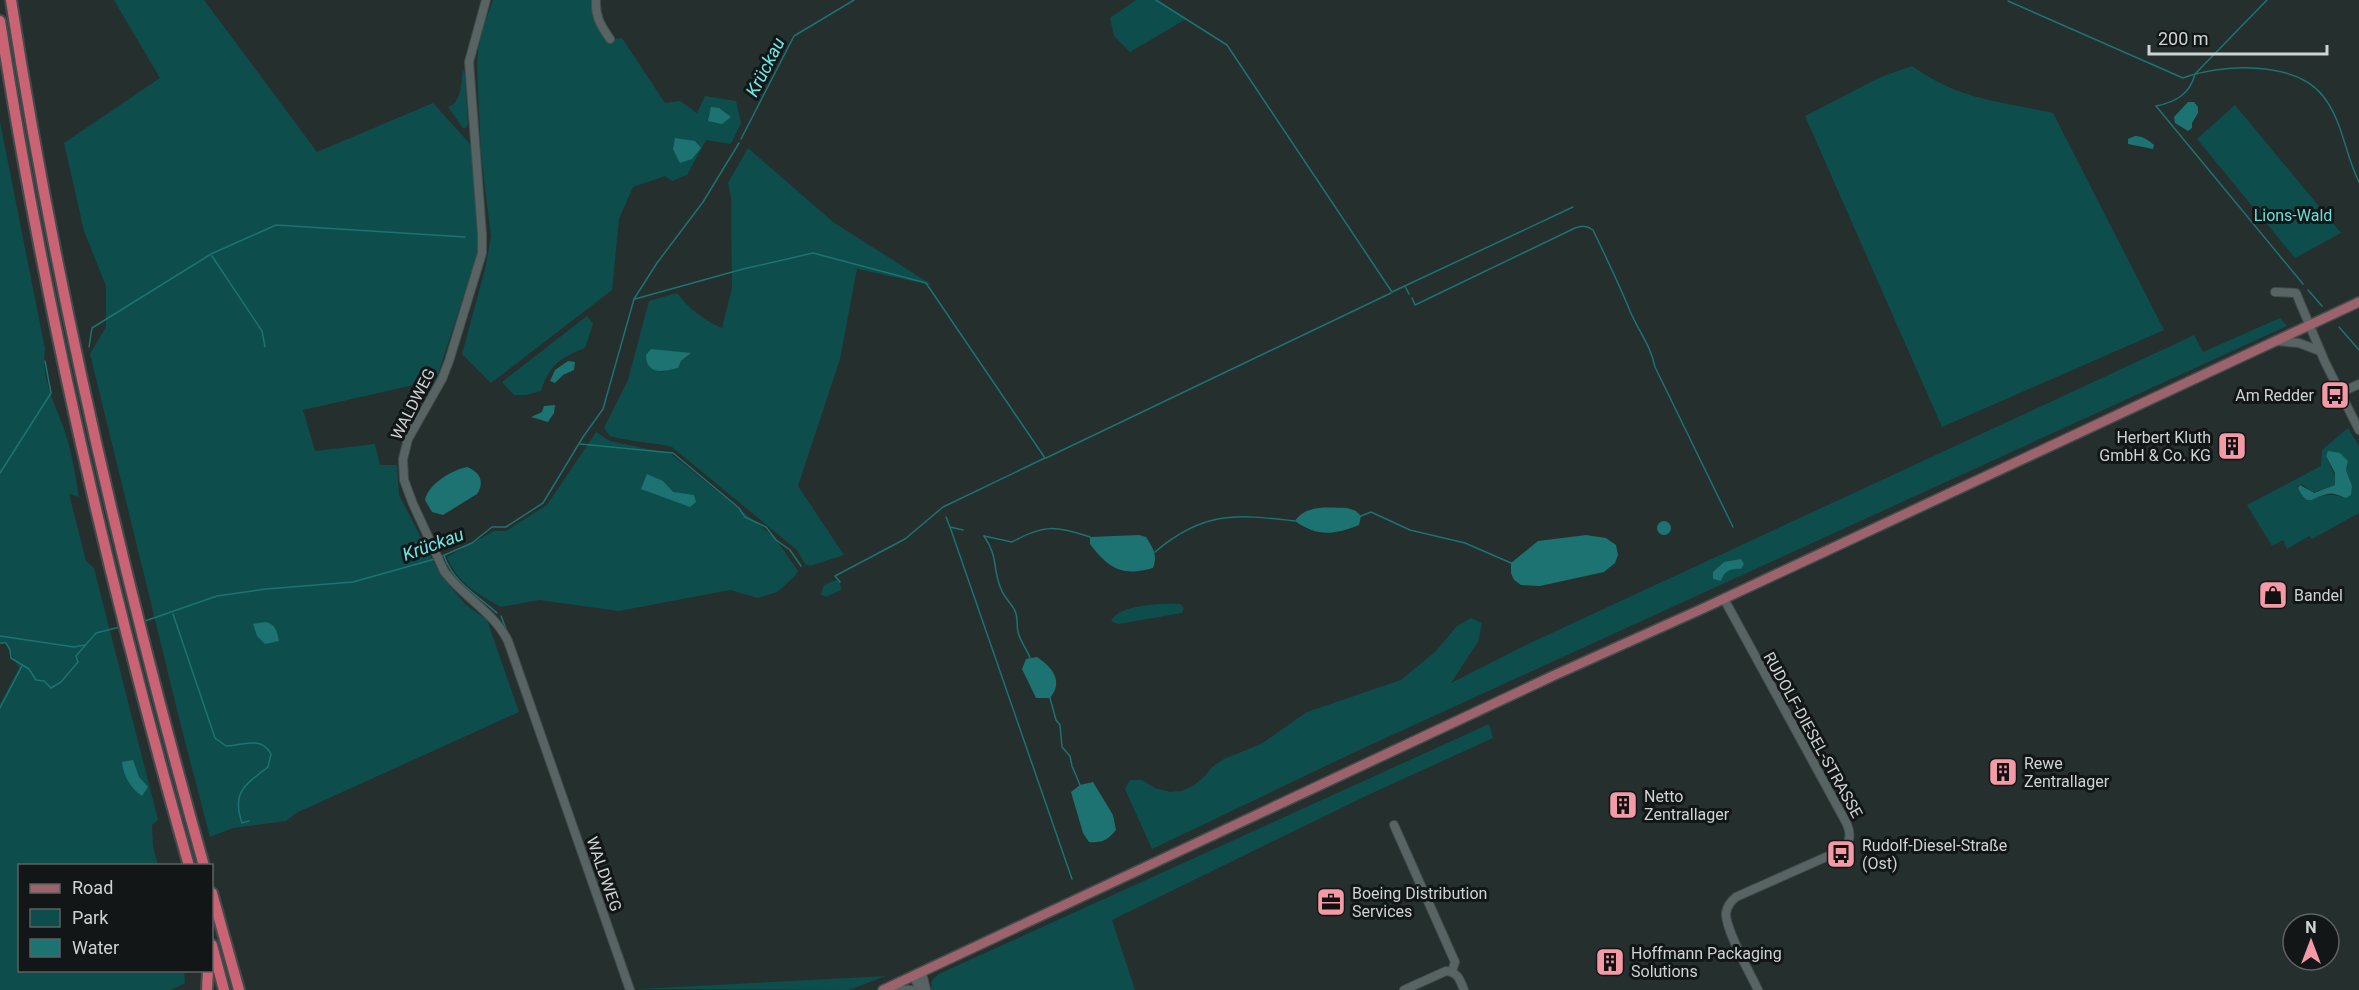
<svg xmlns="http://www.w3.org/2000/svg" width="2359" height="990" font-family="Roboto,sans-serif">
  <rect width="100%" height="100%" fill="#252f2e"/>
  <g fill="#0d4e4c" fill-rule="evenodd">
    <path d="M114,0H204L317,152L433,103L471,145L479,249L436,380L303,410L315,451L375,444L380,465H397L399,495L440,574L465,604L487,620L519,712L296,813L286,821L233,828L210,837L181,726L90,354L106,327V286L84,231L64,143L160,78Z"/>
    <path d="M493,0H593L596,26L607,40L622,38L665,103L680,101L697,113L705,96L736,101L741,123L731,144L706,140L687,175L672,181L665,176L633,187L619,219L612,290L491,383L462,354L485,269L491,237L481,154L477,66L478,50L483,27Z"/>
    <path d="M1136,0H1158L1186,19L1130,52L1114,36L1110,18Z"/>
    <path d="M1912,66C1959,100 1999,101 2053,113L2164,330L1942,427L1805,116L1881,77Z"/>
    <path d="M463,70L465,74L468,123L466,128H463L448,107C462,103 461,82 463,70Z"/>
    <path d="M2235,105L2341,233L2295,258L2197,139Z"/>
    <path d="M0,122L45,349C40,383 60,411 68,442C73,460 76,479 79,497L69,494L86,561L94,568L158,820L152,825L153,847L158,865L20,866V970L184,971L185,983L171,990H0V704L19,668L5,642H0Z"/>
    <path d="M748,148L833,222L932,285L857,269L840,359L798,486L844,555L810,566L805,564L797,550L672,447C652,442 631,442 610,436L604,428L628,380L649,301L677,293C689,309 705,321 722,328L732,288L731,197L728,183ZM651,349L690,354L681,361L678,368L661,372Z"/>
    <path d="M587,316L593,324L585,348C560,358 550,364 541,391L526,395H514L502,382Z"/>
    <path d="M2280,318L2287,326L1355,752L1152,849L1125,789L1130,780H1142L1155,788L1170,792L1181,791L1193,786L1204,777L1212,767L1224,759L1261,744L1307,712L1401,680L1436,651L1457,626L1471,618L1482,623L1478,642L1451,683L1528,644L2186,339L2194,335L2203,352Z"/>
    <path d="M2348,428L2359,446V513L2312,539L2309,536L2287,549L2283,540L2272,546L2247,505L2321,466L2322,450ZM2326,454L2348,461L2346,470L2350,480L2343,498C2330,490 2318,500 2304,498L2297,486L2302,484L2312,493L2336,485C2337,473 2328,466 2326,454Z"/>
    <path d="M596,432L610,441L671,454L775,538L798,571L794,577L777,592L758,598L730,590L619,611L539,600L501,607C476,592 459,585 447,557L494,531H506L547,505Z"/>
    <path d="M836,580L840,582L841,590L826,597L821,594L824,585Z"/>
    <path d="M1180,604L1184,608L1182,613L1118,624L1111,621C1119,604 1163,603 1180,604Z"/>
    <path d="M1489,724L1493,738L1370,794L1112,920L1135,990H931L932,980L939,974Z"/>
    <path d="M886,976L849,990L638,989Z"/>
  </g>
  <g fill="#1c7371">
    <path d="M2188,102H2194L2198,107V113L2192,123V128L2188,131L2175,123L2174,117Z"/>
    <path d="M711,107L719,108L731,117L722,124L708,121Z"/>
    <path d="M2135,136C2143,136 2148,140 2154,145L2153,149L2128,144V139Z"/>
    <path d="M675,138L695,141L701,148L692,159L680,163L673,149Z"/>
    <path d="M651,349L691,353L681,361L678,368C664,372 646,375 646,355Z"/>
    <path d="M568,361L575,362L574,370L563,375L555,383L550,381L555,370Z"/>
    <path d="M555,405L554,413L548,422L531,417L542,412L544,406Z"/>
    <path d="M2328,451L2340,453L2348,461L2346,470L2352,486L2351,495L2346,498C2340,496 2334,492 2327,494C2311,498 2308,508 2298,488L2300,485L2314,493L2335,485V473L2326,456Z"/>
    <path d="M467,467C480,472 485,482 477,494L443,515L432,512L425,500C428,484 452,470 467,467Z"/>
    <path d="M647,474L663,481L673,492L694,495L696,502L690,507L641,489Z"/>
    <path d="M1347,508L1356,511L1361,516L1359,525C1334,535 1317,537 1295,521C1306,504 1329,508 1347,508Z"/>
    <circle cx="1664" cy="528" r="7"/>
    <path d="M1139,535L1146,537C1153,548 1158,555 1153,568C1122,577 1108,568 1090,544V537Z"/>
    <path d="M1586,535L1606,538L1616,545L1618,555L1615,563L1604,572L1540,586L1521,585L1514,580L1511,573V563L1538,541Z"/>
    <path d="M1741,559L1744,564L1741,569C1731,568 1724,571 1721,581L1713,579V572L1724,562Z"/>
    <path d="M266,622C276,625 277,631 279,641L265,644L257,636L253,624Z"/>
    <path d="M1037,657C1052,667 1064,681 1050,698H1036L1022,669L1026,659Z"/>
    <path d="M133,760L139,777L148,787L142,796C131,789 123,775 122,762Z"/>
    <path d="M1093,782L1113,815L1116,830C1108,840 1102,843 1089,842L1083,833L1071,792L1080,785Z"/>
  </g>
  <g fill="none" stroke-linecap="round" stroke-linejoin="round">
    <g stroke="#1c7371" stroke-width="1.5">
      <path d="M1156,0L1227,45L1392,292L1573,207"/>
      <path d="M2267,0L2195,74C2190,94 2176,102 2156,106L2303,284"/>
      <path d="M2008,1L2183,78C2222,64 2294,60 2323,96C2343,121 2345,155 2359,182"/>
      <path d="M741,139L794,36L854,0"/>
      <path d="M212,256L262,331L265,347"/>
      <path d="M1405,286L1409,294"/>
      <path d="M2308,290L2322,306"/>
      <path d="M1412,298L1415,305L1575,228C1583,226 1586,225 1593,230C1606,257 1619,284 1630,311C1638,330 1651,346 1655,367L1733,527"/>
      <path d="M635,299L743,269L813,253L926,283L1045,458L943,507L905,539L835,576L840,582"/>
      <path d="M2339,327L2359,350"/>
      <path d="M89,347L92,328L211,254L276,225L465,237"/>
      <path d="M580,444L673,453L739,508L745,517L766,527L776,540L790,550L801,566"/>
      <path d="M1046,458L1391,293"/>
      <path d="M0,473L51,393L45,361"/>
      <path d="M1361,516L1371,512L1410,530L1465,543L1511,563"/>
      <path d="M946,517L950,527L963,530"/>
      <path d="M950,527L1072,879"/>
      <path d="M984,536C999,558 992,568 1001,589C1004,597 1010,602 1014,609C1019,617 1016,624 1018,632C1020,641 1027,649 1030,658"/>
      <path d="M984,536L1012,542C1044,524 1056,526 1090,537"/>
      <path d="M1155,552C1203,511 1235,514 1295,521"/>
      <path d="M444,556C454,583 476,594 497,613"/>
      <path d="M440,557L472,543L492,527H506L543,503L583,437L603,409L634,299L657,263L703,202L739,143"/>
      <path d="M173,614L215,738L226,746C243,746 261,735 271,754L268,767C246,784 231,792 242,823L249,821"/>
      <path d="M501,616L508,634"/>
      <path d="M145,621L217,596L266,589L353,582L435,559"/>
      <path d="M0,636L74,647L85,645"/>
      <path d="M0,643H6L10,650L11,658L29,669L36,680L44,681L51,688L61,682L78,662L76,656L96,633L120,627"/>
      <path d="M1050,698L1056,720L1060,725L1062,747L1070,756L1072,766L1080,785"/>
      <path d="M0,708L22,666"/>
    </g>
    <g stroke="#434c4c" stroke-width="10">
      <g id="minor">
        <path d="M486,0L469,62L482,234V253L449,361L442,379L408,439L403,459L404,480L413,504L444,571C463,597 494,612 508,641L630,990"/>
        <path d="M596,0C595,17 601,26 610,39"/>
        <path d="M2275,292L2296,293L2325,362L2359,430"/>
        <path d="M2276,341L2299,343L2320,351"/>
        <path d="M2340,393L2359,384"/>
        <path d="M1724,599L1847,824C1853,839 1848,846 1835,853L1736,897C1731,901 1727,906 1726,913C1725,929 1750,973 1758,990"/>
        <path d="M1394,825L1455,962L1452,971"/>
        <path d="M922,973L926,990"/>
        <path d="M914,977L920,990"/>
        <path d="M888,989L911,990"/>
        <path d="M1404,990L1446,971C1458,972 1460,980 1464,990"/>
      </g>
    </g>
    <g stroke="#434c4c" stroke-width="12">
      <path id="major" d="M883,990L1557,674L1704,608L2359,302"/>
    </g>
    <g stroke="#434c4c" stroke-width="14">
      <g id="highway">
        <path d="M11,0C56,292 124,581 204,866"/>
        <path d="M0,21C44,306 110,588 189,866"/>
        <path d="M212,893L239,990"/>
        <path d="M212,945L224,990"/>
        <path d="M207,990L208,970"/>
      </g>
    </g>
    <use href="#minor" stroke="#586463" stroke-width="8"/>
    <use href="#major" stroke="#9c636d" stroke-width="9"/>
    <use href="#highway" stroke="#ca6374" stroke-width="10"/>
  </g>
  <defs>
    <g id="bus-square" transform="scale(1.5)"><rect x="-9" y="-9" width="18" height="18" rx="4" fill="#f49aa6" stroke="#121616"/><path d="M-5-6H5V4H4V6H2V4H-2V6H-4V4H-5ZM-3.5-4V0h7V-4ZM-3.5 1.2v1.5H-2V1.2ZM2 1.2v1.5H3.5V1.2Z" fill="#111"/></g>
    <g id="building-square" transform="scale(1.5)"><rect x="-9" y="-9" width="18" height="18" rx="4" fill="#f49aa6" stroke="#121616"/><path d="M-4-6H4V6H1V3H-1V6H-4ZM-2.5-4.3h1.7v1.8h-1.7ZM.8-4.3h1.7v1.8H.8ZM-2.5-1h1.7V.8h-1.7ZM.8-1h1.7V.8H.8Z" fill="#111"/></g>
    <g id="shop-square" transform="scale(1.5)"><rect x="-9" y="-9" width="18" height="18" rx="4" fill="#f49aa6" stroke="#121616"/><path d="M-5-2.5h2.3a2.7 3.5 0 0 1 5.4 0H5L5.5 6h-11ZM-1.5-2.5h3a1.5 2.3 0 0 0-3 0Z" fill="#111"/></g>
    <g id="office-square" transform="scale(1.5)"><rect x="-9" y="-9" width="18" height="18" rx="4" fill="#f49aa6" stroke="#121616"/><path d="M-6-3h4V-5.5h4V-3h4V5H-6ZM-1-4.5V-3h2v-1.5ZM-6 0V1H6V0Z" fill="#111"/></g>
  </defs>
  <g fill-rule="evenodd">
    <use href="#bus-square" x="2335" y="395"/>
    <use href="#building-square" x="2232" y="446"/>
    <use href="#shop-square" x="2273" y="595"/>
    <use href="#building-square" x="2003" y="772"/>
    <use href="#building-square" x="1623" y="805"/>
    <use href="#bus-square" x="1841" y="854"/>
    <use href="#office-square" x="1331" y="902"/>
    <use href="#building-square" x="1610" y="962"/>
  </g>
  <g text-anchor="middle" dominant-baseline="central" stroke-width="6" stroke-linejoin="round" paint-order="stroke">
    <g font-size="16" fill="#68e0dd" stroke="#121616">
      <text x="2293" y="215">Lions-Wald</text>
    </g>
    <g font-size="16" fill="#cdd4d3" stroke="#121616" text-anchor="start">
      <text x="2314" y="395" text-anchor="end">Am Redder</text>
      <text x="2211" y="437" text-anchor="end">Herbert Kluth<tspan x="2211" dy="18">GmbH &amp; Co. KG</tspan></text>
      <text x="2294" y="595">Bandel</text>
      <text x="2024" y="763">Rewe<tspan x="2024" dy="18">Zentrallager</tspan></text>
      <text x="1644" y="796">Netto<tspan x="1644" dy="18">Zentrallager</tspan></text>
      <text x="1862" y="845">Rudolf-Diesel-Straße<tspan x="1862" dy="18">(Ost)</tspan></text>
      <text x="1352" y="893">Boeing Distribution<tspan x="1352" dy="18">Services</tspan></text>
      <text x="1631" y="953">Hoffmann Packaging<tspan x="1631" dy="18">Solutions</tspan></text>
    </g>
    <g font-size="16" fill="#cdd4d3" stroke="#121616">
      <text transform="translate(413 404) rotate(-63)">WALDWEG</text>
      <text transform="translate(1813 735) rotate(61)">RUDOLF-DIESEL-STRASSE</text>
      <text transform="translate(604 874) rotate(71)">WALDWEG</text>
    </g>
    <g font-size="18" font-style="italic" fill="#6fe7e3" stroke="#121616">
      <text transform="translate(765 67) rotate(-63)">Krückau</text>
      <text transform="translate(433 544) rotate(-20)">Krückau</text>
    </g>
  </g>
  <rect x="18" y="864" width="195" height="108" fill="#121616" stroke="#5d6262" stroke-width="1.5"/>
  <rect x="30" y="884" width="30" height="9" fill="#9c636d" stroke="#5d6262" stroke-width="1.5"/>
  <text x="72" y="894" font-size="18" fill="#cdd4d3">Road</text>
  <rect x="30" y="909" width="30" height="18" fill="#0d4e4c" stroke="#5d6262" stroke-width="1.5"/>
  <text x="72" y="924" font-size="18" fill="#cdd4d3">Park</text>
  <rect x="30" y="939" width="30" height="18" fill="#1c7371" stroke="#5d6262" stroke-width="1.5"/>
  <text x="72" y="954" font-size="18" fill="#cdd4d3">Water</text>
  <g transform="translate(2311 942)"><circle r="28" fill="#121616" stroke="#5d6262" stroke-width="1.5"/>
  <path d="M0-4.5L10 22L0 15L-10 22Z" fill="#f49aa6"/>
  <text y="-9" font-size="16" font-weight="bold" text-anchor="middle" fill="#cdd4d3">N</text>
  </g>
  <path d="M2149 45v9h178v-9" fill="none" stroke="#cdd4d3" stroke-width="3"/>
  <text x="2158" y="45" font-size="18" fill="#cdd4d3" stroke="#121616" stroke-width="4.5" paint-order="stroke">200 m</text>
</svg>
